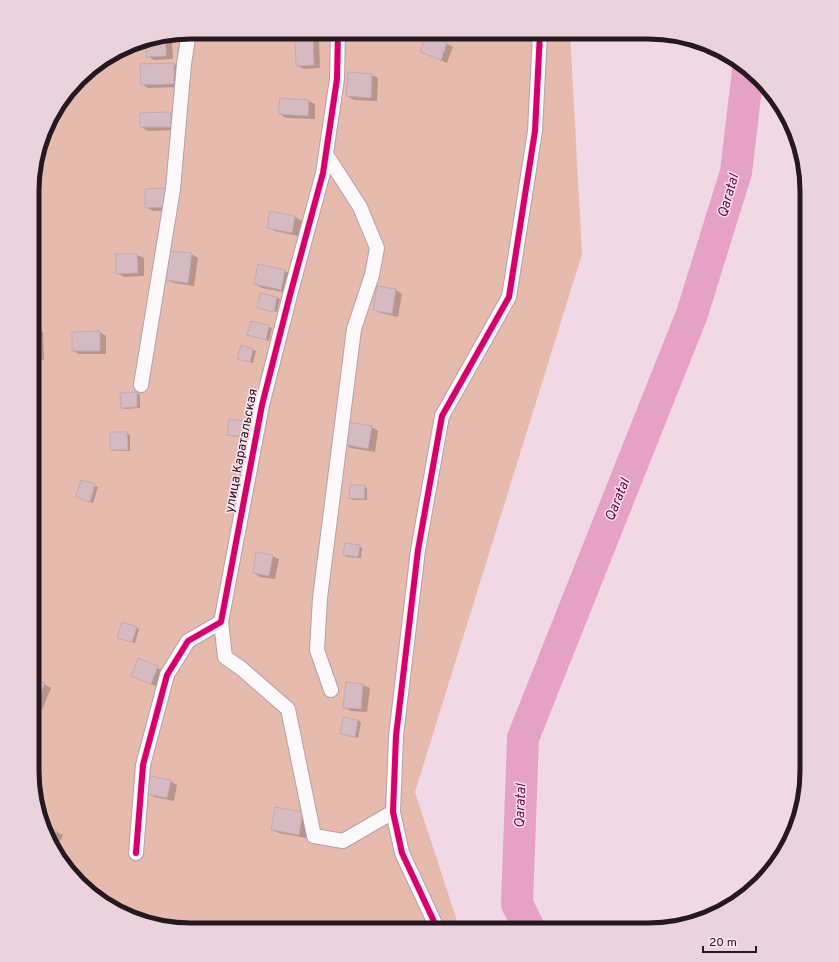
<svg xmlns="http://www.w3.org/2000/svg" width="839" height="962" font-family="Overpass,sans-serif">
  <rect width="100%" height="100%" fill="#f0d9e4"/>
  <path fill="#e7baae" d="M191,32L570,33L582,254L415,792L460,930H181L140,922L103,903L53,851L37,812L32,771L35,160L53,112L86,71L140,41Z"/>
  <g fill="#0003">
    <path d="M313,36L319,39L320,68L304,69L297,65Z"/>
    <path d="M166,37L172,41L173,59L154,60L147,56Z"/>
    <path d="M447,44L453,47L447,63L422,52Z"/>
    <path d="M174,64L180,68V87L148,88L142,84Z"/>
    <path d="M372,75L378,78L377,101L354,100L347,96Z"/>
    <path d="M309,101L315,104V119L286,118L279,114Z"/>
    <path d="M170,113L177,117V130L148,131L141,127Z"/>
    <path d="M166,189L172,210L153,211L146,207Z"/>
    <path d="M271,212L295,217L302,221L298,236L275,231L268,227Z"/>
    <path d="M191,254L198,258L194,286L174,283L167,280Z"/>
    <path d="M117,255H137L144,258V276L124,277L117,273Z"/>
    <path d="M285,271L291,274L288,293L262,288L255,284Z"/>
    <path d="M378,287L396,290L402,294L398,317L381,313L374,310Z"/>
    <path d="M277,298L280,299L277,312L258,308Z"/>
    <path d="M251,322L272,328L269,341L248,335Z"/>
    <path d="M34,329H37L43,332L44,360H34Z"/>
    <path d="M100,332L106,336V354H79L73,351Z"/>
    <path d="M242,346L256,351L253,363L239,358Z"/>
    <path d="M137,393L140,395V408L124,409L122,407L121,394Z"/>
    <path d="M248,422L250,423L249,438L231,436L228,435Z"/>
    <path d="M372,427L378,431L375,452L351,448L344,444Z"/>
    <path d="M111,433H127L130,435V451H114L111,449Z"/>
    <path d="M33,477L37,479V513H33Z"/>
    <path d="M82,481L98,487L93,503L80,498Z"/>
    <path d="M364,486L367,488V500H353L350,498Z"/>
    <path d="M359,546L362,548L361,558L347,557L344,555Z"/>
    <path d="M272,556L279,559L275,579L260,577L254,573Z"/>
    <path d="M136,628L139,629L135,643L121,639Z"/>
    <path d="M138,660L164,671L158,687L138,679Z"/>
    <path d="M347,683L363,685L370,688L367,712L351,711L344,707Z"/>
    <path d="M44,684L51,688L42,710L32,706Z"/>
    <path d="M358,720L361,722L358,738L341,734Z"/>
    <path d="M170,781L177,785L174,801L154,797L148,793Z"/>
    <path d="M303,813L309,817L306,838L279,833L272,830Z"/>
    <path d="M43,825L63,835L55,852L53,851Z"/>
  </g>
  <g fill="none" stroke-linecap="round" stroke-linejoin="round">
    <path stroke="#e5a2c5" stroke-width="32" d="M530,930L517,904L523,738L692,314L736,172L748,71"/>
  </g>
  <g fill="#d6bac2" stroke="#beabb2">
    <path d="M295,35H313L314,65L296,66Z"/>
    <path d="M427,35L447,43L441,60L420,52Z"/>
    <path d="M166,36V56L146,57V39Z"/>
    <path d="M174,63V84L141,85L140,64Z"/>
    <path d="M348,72L372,74L371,98L346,96Z"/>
    <path d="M280,98L309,100L308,116L278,114Z"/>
    <path d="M171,112V127H140V113Z"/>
    <path d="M166,188V207L145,208V189Z"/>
    <path d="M270,211L295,216L292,233L267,228Z"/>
    <path d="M170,251L192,253L188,283L166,280Z"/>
    <path d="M116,254H137L138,273L116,274Z"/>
    <path d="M258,264L285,270L281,290L254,284Z"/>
    <path d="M377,286L396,289L392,314L373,310Z"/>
    <path d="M260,293L277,297L274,312L257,308Z"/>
    <path d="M251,321L269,325L266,340L247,335Z"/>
    <rect x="34" y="328" width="3" height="29"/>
    <path d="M100,331V351H72V332Z"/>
    <path d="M241,345L253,349L250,362L237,359Z"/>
    <path d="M137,392V407L121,408L120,393Z"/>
    <path d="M229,419L248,421L246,437L227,435Z"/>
    <path d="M347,422L372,426L368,449L343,444Z"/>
    <path d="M110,432H127L128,450H110Z"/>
    <path d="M81,480L95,484L90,502L76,497Z"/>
    <path d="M350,485H365L364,499L349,498Z"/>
    <path d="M345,543L360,545L358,557L343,555Z"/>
    <path d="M256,552L273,555L269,576L253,573Z"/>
    <path d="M122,622L137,627L132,642L117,638Z"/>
    <path d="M138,658L158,666L151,684L131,676Z"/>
    <path d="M32,678L45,683L35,707L32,706Z"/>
    <path d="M346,682L363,684L361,709L343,708Z"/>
    <path d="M343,717L358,720L355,737L340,734Z"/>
    <path d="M150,776L171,780L167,798L146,794Z"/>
    <path d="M275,807L303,812L299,835L271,830Z"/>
    <path d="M42,824L57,831L51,844Z"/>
  </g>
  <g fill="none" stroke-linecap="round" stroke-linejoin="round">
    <g stroke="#b2a1a9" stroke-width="16">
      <g id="minor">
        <path d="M326,154L360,207L377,248L372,275L354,329L320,598L317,650L331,690"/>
        <path d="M141,385L173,189L184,64L189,32"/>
        <path d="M221,622L225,657L242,669L288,709L314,836L343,841L393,812"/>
        <path d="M136,853L143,765L167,675L188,641L221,622L262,405L290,295L323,173L337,79L338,32"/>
        <path d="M438,930L402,853L393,812L396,736L418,550L442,416L509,297L535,131L540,33"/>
      </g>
    </g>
    <use href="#minor" stroke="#fdf9fb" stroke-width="14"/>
    <g stroke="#fce3ef" stroke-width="8">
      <g id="cycleway">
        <path d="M136,853L143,765L167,675L188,641L221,622L262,405L290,295L323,173L337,79L338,32"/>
        <path d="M438,930L402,853L393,812L396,736L418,550L442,416L509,297L535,131L540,33"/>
      </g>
    </g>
    <use href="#cycleway" stroke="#d6006c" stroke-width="6"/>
  </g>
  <g text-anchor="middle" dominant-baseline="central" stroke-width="3" stroke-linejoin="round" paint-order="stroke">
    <g font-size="13" fill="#26181f" stroke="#fce3ef">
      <text transform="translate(242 451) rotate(-79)">улица Каратальская</text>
    </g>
    <g font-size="14" font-style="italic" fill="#6b0149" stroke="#fce3ef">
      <text transform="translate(729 196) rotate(-74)">Qaratal</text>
      <text transform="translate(618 500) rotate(-68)">Qaratal</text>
      <text transform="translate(521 806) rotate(-88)">Qaratal</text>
    </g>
  </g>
  <path d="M0 0H839V962H0ZM191 39H648A152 152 0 0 1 800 191V771A152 152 0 0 1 648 923H191A152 152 0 0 1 39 771V191A152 152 0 0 1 191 39Z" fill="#ebd3de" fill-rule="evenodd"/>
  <path fill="none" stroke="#26181f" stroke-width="5" d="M191 39H648A152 152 0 0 1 800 191V771A152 152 0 0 1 648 923H191A152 152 0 0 1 39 771V191A152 152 0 0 1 191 39Z"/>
  <path d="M703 946v6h53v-6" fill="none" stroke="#26181f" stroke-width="2"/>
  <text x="709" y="946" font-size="12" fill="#26181f" stroke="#fce3ef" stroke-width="3" paint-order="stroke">20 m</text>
</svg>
